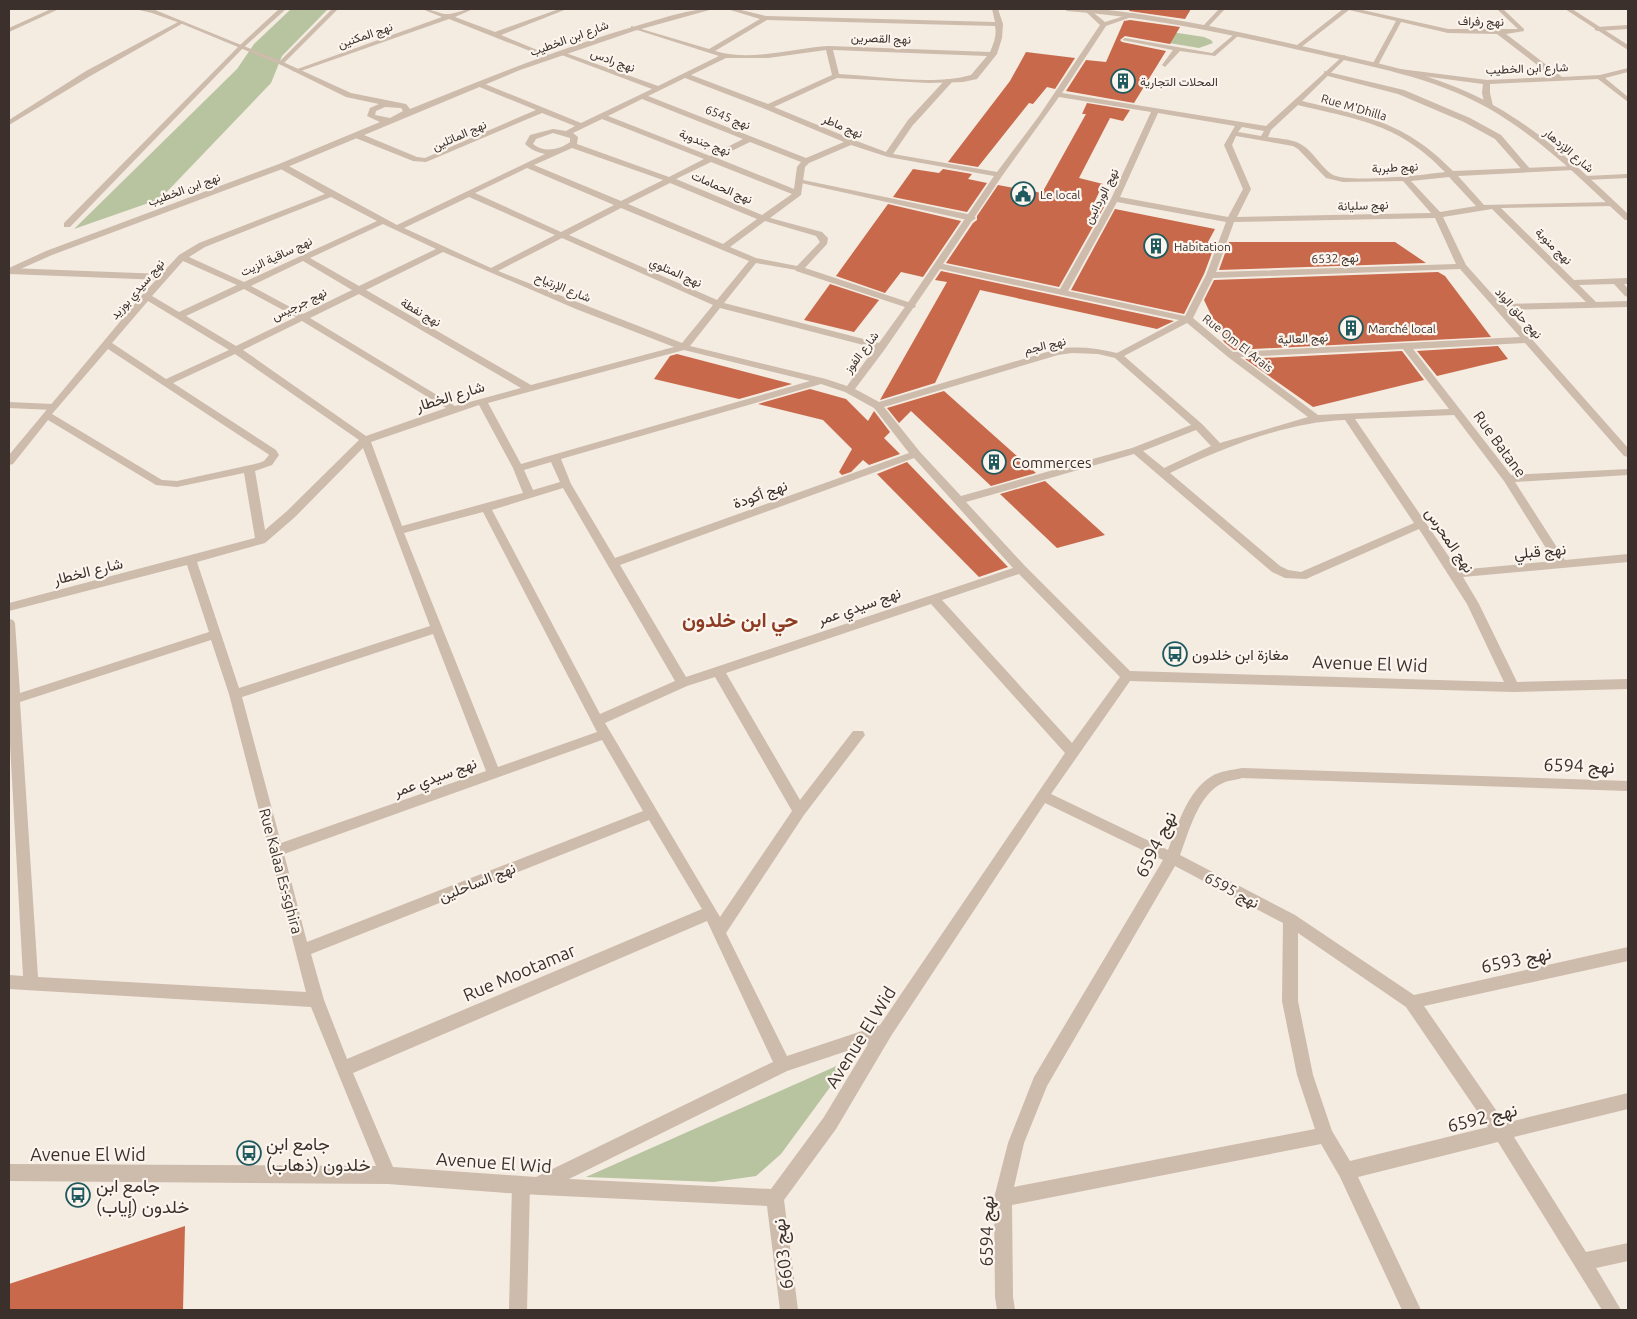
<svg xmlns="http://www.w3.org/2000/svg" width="1637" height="1319" font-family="Ubuntu,Vazirmatn,sans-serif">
  <rect width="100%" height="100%" fill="#f4ebe1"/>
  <g fill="#b8c4a0">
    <path d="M291,9H328L282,56L271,83L160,199L74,229L237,69L254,44Z"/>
    <path d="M1139,27L1204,37L1211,40L1213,43L1199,48L1139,38Z"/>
    <path d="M850,1060L781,1154L756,1176L714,1182L586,1177Z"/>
  </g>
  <g fill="#c8694b">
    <path d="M1130,9H1191L1185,19L1129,11Z"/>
    <path d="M1130,20L1180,27L1170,44L1125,36L1120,40L1122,42L1166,51L1134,103L1066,91L1086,60L1106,62L1124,21Z"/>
    <path d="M1026,52L1075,58L1055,89L1047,87L1033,104L1029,103L978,167L948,162L1010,81Z"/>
    <path d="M1087,103L1130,110L1123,121L1110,118L1079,178L1103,184L1093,205L1104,207L1059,287L946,263L973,223L977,220V216L998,185L1042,193L1086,114H1082Z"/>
    <path d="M913,169L939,173L943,169L972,174L968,179L987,183L967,212L893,197Z"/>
    <path d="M888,204L961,221L923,277L901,272L885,293L836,276Z"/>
    <path d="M1115,209L1215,229L1208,242H1216L1204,274L1184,314L1071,290Z"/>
    <path d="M1229,242H1395L1426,263L1219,270Z"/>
    <path d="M941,271L1174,321L1157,329L980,290L935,383L880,400L947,282L935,280Z"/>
    <path d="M1438,272L1445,276L1491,337L1234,350L1224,342L1204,300L1214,280Z"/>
    <path d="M830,284L879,300L854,332L804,320Z"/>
    <path d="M1498,346L1508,359L1437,376L1417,351Z"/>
    <path d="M1402,351L1424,380L1313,407L1245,359Z"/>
    <path d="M677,354L792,384L739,399L654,379L670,356Z"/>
    <path d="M810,389L846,399L868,421L874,411L890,432L884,438L900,454L869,465L863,460L851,472L842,475L839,472L852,449L823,420L758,404Z"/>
    <path d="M944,391L1036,473L991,486L911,411L899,423L887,408Z"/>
    <path d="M907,462L1008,567L979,577L877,474Z"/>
    <path d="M1045,481L1105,535L1057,548L1000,494Z"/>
    <path d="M185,1226L183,1310H9V1284Z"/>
  </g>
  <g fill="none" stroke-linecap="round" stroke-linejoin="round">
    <g fill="#cdbbac" fill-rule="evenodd">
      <path d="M1219,9H1225L1207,28H1203V26Z"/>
      <path d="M1237,32L1240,34L1239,35L1215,56L1180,51L1165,67L1162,65L1173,50L1122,40L1125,38L1212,53Z"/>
      <path d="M1324,71L1404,90L1470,118L1501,135L1531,170L1524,172L1495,139L1464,122L1398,94L1324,75Z"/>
    </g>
    <g fill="#cdbbac" fill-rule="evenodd">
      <path d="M1497,9H1503L1524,29V31H1520Z"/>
      <path d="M1628,25V29L1597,31L1594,29L1597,27Z"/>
      <path d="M946,79L953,81L914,124H908V120Z"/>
      <path d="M798,179L972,215L976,218L972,221L801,183H798Z"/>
      <path d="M799,266L914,304L916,306L914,308H908L796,271L795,269Z"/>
      <path d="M9,268L163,274L167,277L163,280L9,274Z"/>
      <path d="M9,402L53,404L58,407L53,410L9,408Z"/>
      <path d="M521,1176L527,1179L530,1185L527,1310H509L512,1185L515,1179Z"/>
    </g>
    <g fill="#cdbbac" fill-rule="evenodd">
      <path d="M51,9H59L9,32V28Z"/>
      <path d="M279,9H286L244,47L70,227H64V223L240,45Z"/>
      <path d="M332,9H338L283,64H279V62Z"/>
      <path d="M422,9C431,8 441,15 449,14C458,13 464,9 473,9L455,17L495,32L559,9H567L501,35L552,56V58L550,59L449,19L298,72L292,71L442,17Z"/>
      <path d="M727,9H737L766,16L995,22L992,9H998L1003,24L1002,38L997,54L977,79L963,82L929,83L837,78L774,107L854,140L886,152L908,120H914L915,122L893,154L997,172L1039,116L1100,25L1084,10L1089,9L1105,22L1134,13L1137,15L1106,26L1062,93L1266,126L1344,55L1347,57L1346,58L1302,101C1367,117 1404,121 1453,171L1573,166L1577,168L1573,170L1458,176L1484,205L1613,202L1617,204L1613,206L1501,208L1574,280L1628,278V284H1624L1628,289V297L1625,296L1614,284L1579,285L1596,302L1628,301V307L1506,310L1628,448V457L1624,456L1525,343L1413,349L1511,475L1628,469V475L1515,482L1565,560L1628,554V562L1463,577L1479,604L1517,682L1628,679V689L1513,692L1130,681L1051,794L1168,850C1178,825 1187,791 1212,776C1220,771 1232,770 1242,768L1628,781V791L1242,778C1236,780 1229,780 1223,783C1198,794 1189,832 1180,855L1295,915L1414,995L1628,947V961L1424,1006L1505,1123L1628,1093V1109L1514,1137L1586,1252L1628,1243V1261L1596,1268L1621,1310H1602L1498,1142L1358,1177L1421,1310H1402L1340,1177L1321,1144L1012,1205L1013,1297L1015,1310H997L995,1297L994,1198L1008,1143L1034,1077L1163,860L1045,803L891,1036L836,1129L784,1200L798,1310H780L767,1206L521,1194L388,1184L9,1181V1164L376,1166L311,1007L9,989V975L23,976L9,726V619L13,620L15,623L20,693L209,632L187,565L9,611V603L255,538L244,473L177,487L156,485L48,420L13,464L9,465V455L143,294L179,255L199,243L325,194L279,168V164H285L397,225L545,154C537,152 531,150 525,144L530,135L553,129L566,131L575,126L542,113L426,162L413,161L353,137V133H359L417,157L425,158L536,110L477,86L476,84L480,82L581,123L652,89L559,54V52H563L658,86L719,56L631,28V26L709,49L760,19ZM767,20L995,26C997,35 994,43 990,52L829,46C792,48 752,62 715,51ZM826,50L832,75L768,104L691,75L726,58H768ZM833,50L987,56L971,75C932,86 880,76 839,74ZM685,78L765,109L844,142L806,158L648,96ZM1059,97L1151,112L1111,199L1060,289L943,264L1002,176ZM642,99L743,139L710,156L608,116ZM1298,105C1360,120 1399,124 1445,172C1424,175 1349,183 1333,175C1321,168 1314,152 1302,145C1293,139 1279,139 1268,137L1271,130ZM1158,113L1235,126L1224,145L1243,189L1228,217L1120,197ZM602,119L704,159L669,177L577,144L578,137L573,133ZM1242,127L1264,131L1261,136L1238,132ZM553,133L570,138V142C559,150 544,153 533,144L536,139ZM1236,136L1293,146L1298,149L1326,178L1343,182L1403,181L1431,213L1237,217L1251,189L1232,145ZM750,142L801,162L797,167L794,189L717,158ZM851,145L888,157L994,176L907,304L879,343L724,303L756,263L802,271L827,244L828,238L822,232L770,218L801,195L805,167L809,163ZM572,148L663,180L621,201L534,165ZM711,162L792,194L762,215L676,179ZM527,168L614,205L561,232L475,193ZM1449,177L1476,206L1440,212L1411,181ZM670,183L757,219L723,244L628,204ZM331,197L377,221L244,282L189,257L205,247ZM469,197L555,235L491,268L404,228ZM1117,202L1226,222L1206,275L1185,316L1068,291ZM621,208L749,261L717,300L569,235ZM1492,209L1586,302L1501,304L1466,265L1443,217ZM1435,218L1456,264L1216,272L1234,222ZM765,221L816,236L820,242L797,266L756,258L730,247ZM383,224L436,249L359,286L310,258ZM562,238L713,305L682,343L498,271ZM443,252L576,309L674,347L531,385L366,290ZM183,261L237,285L179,312L152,296ZM303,261L352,290L303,314L251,286ZM940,269L1179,320L1117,353C1096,348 1078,346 1057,349L879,402L855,389L885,349ZM1460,269L1520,337L1233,352L1193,318L1213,278ZM244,289L296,317L236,346L186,316ZM359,294L521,388L455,406L310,318ZM148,301L229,350L166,379L112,343ZM720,308L875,348L847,386L826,379L690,346ZM302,321L446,408L366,436L243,350ZM1187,323L1228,357L1308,417L1220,443L1202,424L1124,356ZM108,349L268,454L269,455L264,461L259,463L177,481L162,480L52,414ZM1403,349L1449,409L1318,415L1240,357ZM684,350L810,381L521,464L488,403ZM1072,353L1098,354L1115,358L1191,425L1132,448L961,496L920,452L884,407L1058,355ZM235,354L359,440L287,511L265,530L255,471L272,465L279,455L276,450L173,383ZM821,384L845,392L874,408L909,453L615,558L571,484L561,459ZM479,405L513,468L523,493L402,526L371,442ZM1454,415L1504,481L1554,561L1458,570L1355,419ZM1345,420L1414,523L1301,572L1288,570L1280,566L1170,473C1224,448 1285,422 1345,420ZM1196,430L1211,446L1164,468L1143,451ZM363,448L430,626L239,688L197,562L265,543L295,517ZM1134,454L1272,572L1285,578L1306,579L1419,529L1467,604L1504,682L1130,671L1025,566L966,502ZM914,458L1013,568L686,677L620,565ZM551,462L560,482L533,490L524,470ZM563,488L675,681L600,714L492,510ZM483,512L597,732L498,767L404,533ZM1019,574L1120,677L1072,743L942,600ZM931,604L1065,753L880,1025L787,1056L726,933L804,815L865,735L863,731H853L800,800L726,673ZM433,634L486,771L281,843L242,697ZM211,640L229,694L306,992L38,977L20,702ZM715,677L792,811L720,917L605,723L687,686ZM602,740L643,811L307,942L284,854ZM649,820L702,909L347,1059L324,1000L311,954ZM1175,866L1283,923L1282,1001L1297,1075L1315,1129L1014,1187L1024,1143L1047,1086ZM707,921L773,1062L536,1177L393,1167L353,1073ZM1298,933L1406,1007L1488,1127L1350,1161L1332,1131L1313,1075L1298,1001ZM868,1044L824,1117L771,1189L569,1179L787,1071Z"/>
      <path d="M1343,9H1358L1448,29H1524V31L1506,34L1562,77L1600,75L1628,68V72L1605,78L1628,97V102L1598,79L1490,84V93L1493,106L1489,108L1485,106L1482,93L1483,84L1400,73L1396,71L1400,69L1487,80L1553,77L1497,34L1448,33L1401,22L1378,65L1375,67L1372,65L1396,21L1349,10L1300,48H1296V46Z"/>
      <path d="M1565,9H1572L1628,45V50Z"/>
      <path d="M180,21L185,22L92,75L9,125V120L86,71Z"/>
      <path d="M1628,174V178L1585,180L1581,178L1585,176Z"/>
    </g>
    <g fill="#cdbbac" fill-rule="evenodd">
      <path d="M135,9L155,10L283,62L351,93L406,104L410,109C487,78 565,46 646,23C667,17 692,8 713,9L634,31L520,70L285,168L52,255L9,274V268L46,251L279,164L380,122L367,116L370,108L379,104L346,97L279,64L180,23L152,13ZM385,107L401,108L403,111L390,118L375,115L376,111Z"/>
      <path d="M1064,9C1091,7 1119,11 1146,15C1200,23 1253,35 1306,47C1369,62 1436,72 1493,105C1544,133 1586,175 1628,214V220H1625C1582,180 1539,137 1488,108C1433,77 1369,66 1308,52C1228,34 1149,17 1067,11Z"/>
    </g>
  </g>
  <defs>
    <g id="building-ring" transform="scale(1.25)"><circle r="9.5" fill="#fbf5ee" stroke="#1f5a5e" stroke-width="1.5"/><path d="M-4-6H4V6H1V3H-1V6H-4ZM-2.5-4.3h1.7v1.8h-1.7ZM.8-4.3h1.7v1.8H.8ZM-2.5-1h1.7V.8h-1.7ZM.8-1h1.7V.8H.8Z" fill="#1f5a5e"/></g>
    <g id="civic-ring" transform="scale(1.25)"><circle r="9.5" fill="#fbf5ee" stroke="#1f5a5e" stroke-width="1.5"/><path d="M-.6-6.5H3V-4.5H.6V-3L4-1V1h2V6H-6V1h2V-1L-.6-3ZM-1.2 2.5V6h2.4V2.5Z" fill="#1f5a5e"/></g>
    <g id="bus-ring" transform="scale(1.25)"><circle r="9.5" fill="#fbf5ee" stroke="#1f5a5e" stroke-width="1.5"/><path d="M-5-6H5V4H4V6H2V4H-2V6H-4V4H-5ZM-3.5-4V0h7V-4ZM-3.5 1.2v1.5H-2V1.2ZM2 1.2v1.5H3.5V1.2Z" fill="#1f5a5e"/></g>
  </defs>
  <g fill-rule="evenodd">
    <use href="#building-ring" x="1123" y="81"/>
    <use href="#civic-ring" x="1023" y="194"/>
    <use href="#building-ring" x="1156" y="246"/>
    <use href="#building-ring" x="1351" y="328"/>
    <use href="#building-ring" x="994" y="462"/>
    <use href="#bus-ring" x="1175" y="654"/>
    <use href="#bus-ring" x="249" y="1153"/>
    <use href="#bus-ring" x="78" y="1195"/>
  </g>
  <g text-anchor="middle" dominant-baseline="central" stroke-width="4.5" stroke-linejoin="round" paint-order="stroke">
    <g font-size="12" fill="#3b302b" stroke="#fbf5ee">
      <text transform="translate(1481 21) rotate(1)">نهج رفراف</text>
      <text transform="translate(365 35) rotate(-19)">نهج المكنين</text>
      <text transform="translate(569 38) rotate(-20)">شارع ابن الخطيب</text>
      <text transform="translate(881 38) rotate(2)">نهج القصرين</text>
      <text transform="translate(613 60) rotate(20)">نهج رادس</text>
      <text transform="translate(1527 68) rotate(-2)">شارع ابن الخطيب</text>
      <text transform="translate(1354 107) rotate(16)">Rue M'Dhilla</text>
      <text transform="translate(728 117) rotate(21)">نهج 6545</text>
      <text transform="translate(843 126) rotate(23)">نهج ماطر</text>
      <text transform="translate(459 135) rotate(-24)">نهج الماتلين</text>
      <text transform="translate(705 142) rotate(21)">نهج جندوبة</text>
      <text transform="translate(1569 150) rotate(40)">شارع الإزدهار</text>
      <text transform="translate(1395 167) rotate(-3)">نهج طبربة</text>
      <text transform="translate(722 187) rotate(23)">نهج الحمامات</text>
      <text transform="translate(184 189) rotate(-20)">نهج ابن الخطيب</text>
      <text transform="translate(1101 196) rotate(-63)">نهج الوردانين</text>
      <text transform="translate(1363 205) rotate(-2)">نهج سليانة</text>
      <text transform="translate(1554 246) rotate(45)">نهج منوبة</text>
      <text transform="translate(276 256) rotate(-25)">نهج ساقية الزيت</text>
      <text transform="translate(1335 258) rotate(-2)">نهج 6532</text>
      <text transform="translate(676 272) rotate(24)">نهج المتلوي</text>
      <text transform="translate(563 287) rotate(22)">شارع الإرتياح</text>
      <text transform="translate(137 289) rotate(-49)">نهج سيدي بوزيد</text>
      <text transform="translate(299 304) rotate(-26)">نهج جرجيس</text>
      <text transform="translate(421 312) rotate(30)">نهج نفطة</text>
      <text transform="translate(1519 313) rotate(48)">نهج حلق الواد</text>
      <text transform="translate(1303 338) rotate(-3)">نهج العالية</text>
      <text transform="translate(1238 343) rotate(38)">Rue Om El Arais</text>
      <text transform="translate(1045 345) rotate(-13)">نهج الجم</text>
      <text transform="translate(861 352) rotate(-53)">شارع الفوز</text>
    </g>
    <g font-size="12" fill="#3b302b" stroke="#fbf5ee" text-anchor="start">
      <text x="1140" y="81">المحلات التجارية</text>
      <text x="1040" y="194">Le local</text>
      <text x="1174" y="246">Habitation</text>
      <text x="1368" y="328">Marché local</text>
    </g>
    <g font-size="15" fill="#3b302b" stroke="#fbf5ee">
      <text transform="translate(450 396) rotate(-17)">شارع الخطار</text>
      <text transform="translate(1500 444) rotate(54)">Rue Batane</text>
      <text transform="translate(760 494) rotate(-20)">نهج أكودة</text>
      <text transform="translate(1450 540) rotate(56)">نهج المحرس</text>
      <text transform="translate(1540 551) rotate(-5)">نهج قبلي</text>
      <text transform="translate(88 571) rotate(-14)">شارع الخطار</text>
      <text transform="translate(859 606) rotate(-19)">نهج سيدي عمر</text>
      <text transform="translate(435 777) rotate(-20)">نهج سيدي عمر</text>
      <text transform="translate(281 871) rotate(75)">Rue Kalaa Es-sghira</text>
      <text transform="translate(477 882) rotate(-22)">نهج الساحلين</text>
      <text transform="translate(1232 890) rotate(28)">نهج 6595</text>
    </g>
    <g font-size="15" fill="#3b302b" stroke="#fbf5ee" text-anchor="start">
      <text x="1012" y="462">Commerces</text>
      <text x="1192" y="654">مغازة ابن خلدون</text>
    </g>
    <g font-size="18" fill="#3b302b" stroke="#fbf5ee">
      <text transform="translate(1370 663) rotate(2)">Avenue El Wid</text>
      <text transform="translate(1579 765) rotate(2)">نهج 6594</text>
      <text transform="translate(1155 844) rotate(-64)">نهج 6594</text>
      <text transform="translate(1516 959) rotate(-12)">نهج 6593</text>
      <text transform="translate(519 972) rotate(-23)">Rue Mootamar</text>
      <text transform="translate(860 1037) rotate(-58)">Avenue El Wid</text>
      <text transform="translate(1482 1117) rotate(-14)">نهج 6592</text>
      <text x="88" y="1154">Avenue El Wid</text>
      <text transform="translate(494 1162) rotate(4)">Avenue El Wid</text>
      <text transform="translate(986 1231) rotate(-89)">نهج 6594</text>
      <text transform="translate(782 1254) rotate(-97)">نهج 6603</text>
    </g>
    <g font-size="18" fill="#3b302b" stroke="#fbf5ee" text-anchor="start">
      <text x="266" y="1143">جامع ابن<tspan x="266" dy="21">خلدون (ذهاب)</tspan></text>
      <text x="96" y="1185">جامع ابن<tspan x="96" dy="21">خلدون (إياب)</tspan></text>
    </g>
    <g font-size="20" font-weight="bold" fill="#8c3b22" stroke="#fbf5ee">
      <text x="740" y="619">حي ابن خلدون</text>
    </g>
  </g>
  <rect width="1637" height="1319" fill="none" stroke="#3b302b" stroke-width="20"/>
</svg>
